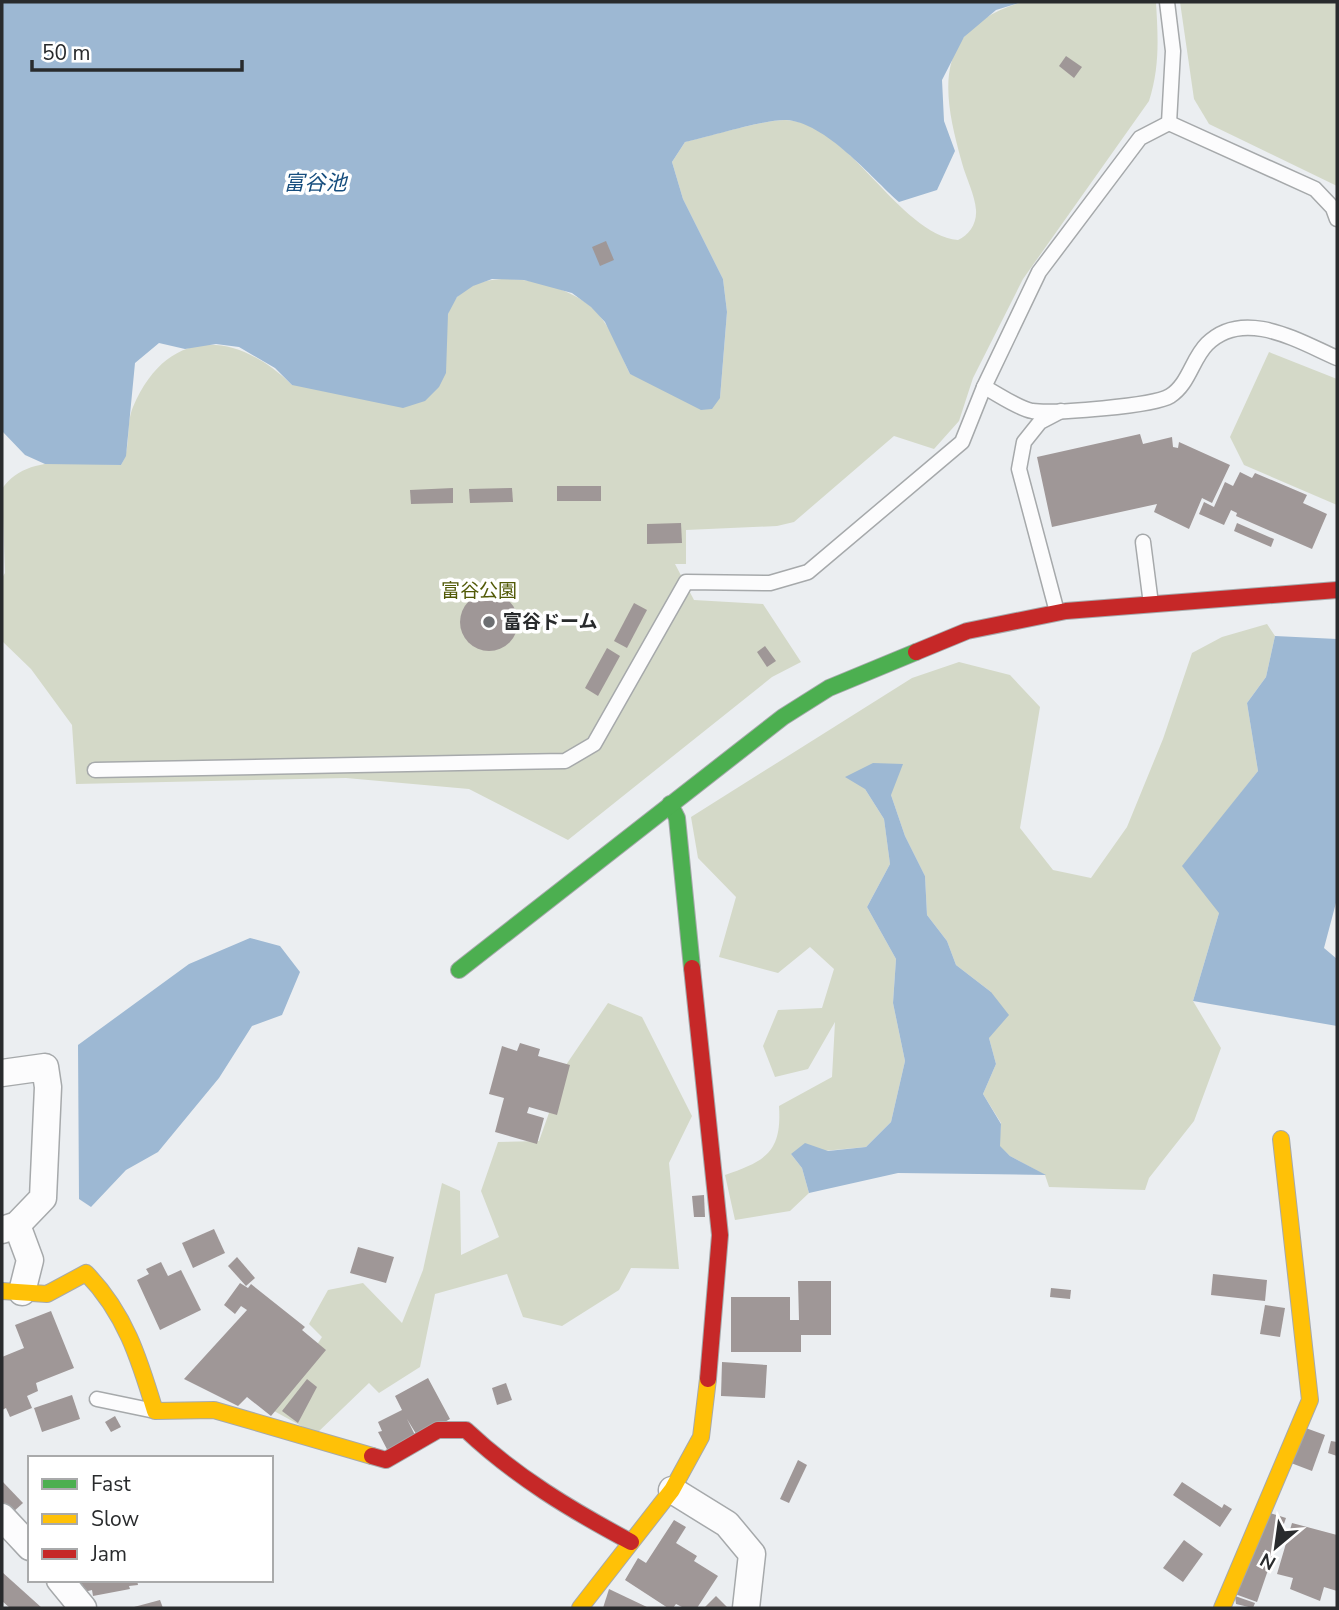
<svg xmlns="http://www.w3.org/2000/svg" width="1339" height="1610" font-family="'Nunito Sans','Noto Sans JP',sans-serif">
  <rect width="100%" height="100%" fill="#ebeef1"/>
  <g fill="#d4d9c8">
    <path d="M1022,2H1156C1158,37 1160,67 1149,101L1023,279L973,378L959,421L934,449L894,436L794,522L777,526L686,530V564H675L694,600L763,604L801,662L772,677L568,840L469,789L346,778L76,784L72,725L31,669L2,641V578L5,573L2,489C27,452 83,464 121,465C132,447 125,426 133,407C167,327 235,329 292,385L446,373C446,355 443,331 448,314C464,259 557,279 589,305C610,322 619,351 630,374L720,398L727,312L723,279L683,199L672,162L685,142C710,136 763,120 785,120C848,121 898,234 958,240C969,235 977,224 976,210C975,195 966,178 962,163C941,89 933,29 1022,2Z"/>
    <path d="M1180,2H1337V186L1209,124L1194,99Z"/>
    <path d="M1269,352L1337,379V505L1244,465L1230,437Z"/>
    <path d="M1267,624L1275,636L1266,677L1247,703L1258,771L1226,812L1219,913L1193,1001L1221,1048L1194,1121L1149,1178L1145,1190L1049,1187L1045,1175L1010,1156L999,1146L1001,1123L983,1094L996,1064L989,1038L991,992L956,965L947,941L927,915L925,876L905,836L891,795L865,789L884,819L890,864L867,907L896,959L893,1003L905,1061L891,1122L866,1147L791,1154L802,1168L809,1193L790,1211L735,1220L725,1175C766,1161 782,1152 779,1106L832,1077L835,1022L808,1069L775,1077L763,1046L778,1010L822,1008L834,969L810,947L778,973L719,957L736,897L698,858L691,817L912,678L959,662L1010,675L1040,707L1020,828L1053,870L1091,878L1127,827L1163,739L1192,653L1222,637Z"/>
    <path d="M608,1003L642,1017L692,1116L669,1163L679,1269L631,1268L619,1290L562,1326L523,1317L507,1274L435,1294L420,1367L379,1393L369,1383L316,1434L274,1411L322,1337L309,1324L328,1290L363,1283L402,1323L423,1270L442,1183L460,1191L461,1255L499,1237L481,1191L498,1142L539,1141L566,1065Z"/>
  </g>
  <g fill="#9db8d3">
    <path d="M2,2H1022L996,10L964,37L942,80L944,121L955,151L937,190L899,202C871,177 825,122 786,120C766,119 709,137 685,142L672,162L683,199L723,279L727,312L720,398L712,409L701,410L630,374L605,322L591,307L572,293L524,280L492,279L473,286L457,297L448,314L446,373L439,387L425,401L403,408L292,385L275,368L239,347L216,344L185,349L159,343L135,363L126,456L121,465L45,464L25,455L2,431Z"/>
    <path d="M1275,636L1337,639V899L1324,948L1337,959V1026L1193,1001L1219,913L1182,866L1258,771L1247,703L1266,677Z"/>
    <path d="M873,763L903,764L891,795L905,836L925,876L927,915L947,941L956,965L991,992L1009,1015L989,1038L996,1064L983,1094L1001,1124L1000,1146L1010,1156L1046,1175L898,1173L809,1193L802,1168L791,1154L805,1143L828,1151L866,1147L891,1122L905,1061L893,1003L896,959L867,907L890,864L884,819L865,789L845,777Z"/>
    <path d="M250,938L280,946L300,972L282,1015L252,1026L219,1078L158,1152L126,1170L91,1207L79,1199L78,1045L189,964Z"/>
  </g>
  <g fill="#9f9797">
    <path d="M1066,56L1082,67L1074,78L1059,66Z"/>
    <path d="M606,241L614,260L600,266L592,247Z"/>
    <path d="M1140,434L1143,444L1172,437L1173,447L1178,448L1179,442L1230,465L1212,503L1202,498L1189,529L1154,512L1157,504L1052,527L1037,457Z"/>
    <path d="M1240,472L1252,478L1255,473L1307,495L1303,503L1327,514L1312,549L1236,516L1237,513L1231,510L1224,525L1199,514L1204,502L1214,507L1225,482L1233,486Z"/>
    <rect x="557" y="486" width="44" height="15"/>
    <path d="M453,488V503L411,504L410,490Z"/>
    <path d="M512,488L513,502L470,503L469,489Z"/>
    <path d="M681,523L682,543L647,544V524Z"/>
    <path d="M1237,523L1274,539L1271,547L1234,531Z"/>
    <circle cx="489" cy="622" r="29"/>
    <path d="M634,603L647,610L627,648L614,641Z"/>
    <path d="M765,646L776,661L767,667L757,652Z"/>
    <path d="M607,648L620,656L598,696L585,688Z"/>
    <path d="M520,1043L540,1049L538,1056L570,1065L557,1115L529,1107L527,1113L544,1118L537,1144L495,1132L504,1098L489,1094L502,1046L517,1051Z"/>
    <path d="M704,1195L705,1217H694L692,1196Z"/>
    <path d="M214,1229L225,1253L193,1268L182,1243Z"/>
    <path d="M358,1247L394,1257L386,1283L350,1273Z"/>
    <path d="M237,1257L255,1278L246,1286L228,1266Z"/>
    <path d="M161,1262L168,1276L181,1270L201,1310L160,1330L137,1280L149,1274L146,1269Z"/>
    <path d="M1213,1274L1267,1280L1265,1301L1211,1295Z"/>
    <path d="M798,1281H831V1335H801V1352H731V1297H790V1320H799Z"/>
    <path d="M240,1283L248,1288L251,1284L305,1327L302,1330L326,1350L271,1416L247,1397L238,1406L184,1379L247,1310L241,1306L235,1314L224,1305Z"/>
    <path d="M1051,1288L1071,1290L1070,1299L1050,1297Z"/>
    <path d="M1265,1305L1285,1308L1280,1337L1260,1334Z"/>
    <path d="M51,1311L74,1368L36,1383L38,1391L27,1396L32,1408L10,1417L6,1408L2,1410V1357L24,1348L15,1325Z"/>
    <path d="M722,1362L767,1365L765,1398L721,1396Z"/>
    <path d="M428,1378L450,1419L418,1437L407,1419L418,1441L390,1455L378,1432L382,1431L378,1422L402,1410L395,1396Z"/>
    <path d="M307,1379L317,1387L298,1423L282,1411Z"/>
    <path d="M506,1383L512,1400L497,1405L492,1388Z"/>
    <path d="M72,1395L80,1419L42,1432L34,1408Z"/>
    <path d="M115,1416L121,1427L111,1432L105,1422Z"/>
    <path d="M1303,1427L1325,1435L1312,1471L1291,1463Z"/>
    <path d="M1331,1441L1337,1442V1456L1328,1453Z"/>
    <path d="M798,1460L807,1465L789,1503L780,1499Z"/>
    <path d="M2,1481L23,1503L12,1513L2,1503Z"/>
    <path d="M1182,1482L1222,1508L1224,1504L1232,1509L1220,1527L1173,1495Z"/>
    <path d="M1264,1511L1286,1518L1257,1602L1235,1594Z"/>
    <path d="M674,1520L686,1527L676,1543L697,1556L694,1561L718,1576L697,1608H684L676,1604L673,1608H668L625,1580L638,1558L646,1563Z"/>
    <path d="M1292,1523L1337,1535V1591L1324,1587L1320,1601L1290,1589L1293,1578L1277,1574Z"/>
    <path d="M1184,1540L1203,1554L1183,1582L1163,1568Z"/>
    <path d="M2,1572L42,1608H10L2,1601Z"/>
    <path d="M76,1580H137L138,1585L129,1586L130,1589L93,1596L92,1590L84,1592L82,1584L77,1585Z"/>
    <path d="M609,1589L649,1608H603Z"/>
    <path d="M716,1596L728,1608H704Z"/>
    <path d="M1235,1596L1255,1603L1253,1608L1236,1604Z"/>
    <path d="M160,1600L163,1608H134V1607Z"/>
  </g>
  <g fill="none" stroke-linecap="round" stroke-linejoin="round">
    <g stroke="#a6a9ab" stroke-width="17">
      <g id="lane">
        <path d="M1167,2L1173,51L1169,123"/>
        <path d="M1169,123L1315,189L1333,208L1337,219"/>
        <path d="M984,387C998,394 1017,408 1032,411C1053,414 1154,406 1170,396C1189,384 1192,359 1207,344C1244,307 1300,342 1337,358"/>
        <path d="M1143,542L1151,604"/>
        <path d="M1057,612L1019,469L1024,442L1040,422L1061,411"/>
        <path d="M95,770L565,761L594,744L686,582L770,583L808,572L962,442L984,387L1039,272L1140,138L1169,123"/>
        <path d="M97,1399L150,1410"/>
      </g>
    </g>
    <g stroke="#a6a9ab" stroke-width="29">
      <g id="street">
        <path d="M2,1073L45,1067L48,1087L43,1198L17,1225L2,1230"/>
        <path d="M17,1225L30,1260L22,1292"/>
        <path d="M672,1490L727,1524L752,1554L746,1608"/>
        <path d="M2,1517L30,1547"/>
        <path d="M60,1580L83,1608"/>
      </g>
    </g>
    <g stroke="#a6a9ab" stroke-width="18">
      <g id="fast">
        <path d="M670,804L677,818L692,968"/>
        <path d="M459,970L783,717L829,688L916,652"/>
      </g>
    </g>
    <g stroke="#a6a9ab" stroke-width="18">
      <g id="slow">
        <path d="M2,1291L47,1294L86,1273C125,1313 139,1358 155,1411L214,1410L372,1456"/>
        <path d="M580,1608L672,1490L701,1437L708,1379"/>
        <path d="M1222,1608L1310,1400L1281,1139"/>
      </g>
    </g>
    <g stroke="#a6a9ab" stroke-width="18">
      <g id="jam">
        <path d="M916,652L967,631L1066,611L1337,590"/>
        <path d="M692,968L720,1235L708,1379"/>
        <path d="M372,1456L386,1460L438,1430H466C516,1477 571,1510 631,1542"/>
      </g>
    </g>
    <use href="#lane" stroke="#fcfcfd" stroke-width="14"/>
    <use href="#street" stroke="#fcfcfd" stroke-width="26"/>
    <use href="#fast" stroke="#4caf50" stroke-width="16"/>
    <use href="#slow" stroke="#ffc107" stroke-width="16"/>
    <use href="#jam" stroke="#c62828" stroke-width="16"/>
  </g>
  <circle fill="#6d6f72" stroke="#fff" stroke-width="2.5" cx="489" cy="622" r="7"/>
  <g text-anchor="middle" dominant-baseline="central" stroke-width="7" stroke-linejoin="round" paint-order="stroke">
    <g font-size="19" fill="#525a07" stroke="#fff">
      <text x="479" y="591">富谷公園</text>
    </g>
    <g font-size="19" font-weight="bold" fill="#292b2d" stroke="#fff" text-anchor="start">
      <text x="503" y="622">富谷ドーム</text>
    </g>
    <g font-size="21" font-style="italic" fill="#164d7d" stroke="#fff">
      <text x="315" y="183">富谷池</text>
    </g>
  </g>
  <rect width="1339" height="1610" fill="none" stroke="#292b2d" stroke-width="7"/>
  <rect x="28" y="1456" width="245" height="126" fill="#ffffff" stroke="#a9aaab" stroke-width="2"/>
  <rect x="42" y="1479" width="35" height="10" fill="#4caf50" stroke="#a9aaab" stroke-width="2"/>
  <text x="91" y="1491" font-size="21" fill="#292b2d">Fast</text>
  <rect x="42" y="1514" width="35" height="10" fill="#ffc107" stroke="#a9aaab" stroke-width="2"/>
  <text x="91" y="1526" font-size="21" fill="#292b2d">Slow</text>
  <rect x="42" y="1549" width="35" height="10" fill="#c62828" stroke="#a9aaab" stroke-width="2"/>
  <text x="91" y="1561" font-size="21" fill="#292b2d">Jam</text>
  <g transform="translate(1276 1547) rotate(209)" stroke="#ffffff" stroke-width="5" paint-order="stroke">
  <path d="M0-5L12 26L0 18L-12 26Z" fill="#292b2d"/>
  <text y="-10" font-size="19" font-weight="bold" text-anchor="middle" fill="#292b2d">N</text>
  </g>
  <path d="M32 60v10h210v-10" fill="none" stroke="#292b2d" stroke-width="3.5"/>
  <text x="42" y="60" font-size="21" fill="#292b2d" stroke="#ffffff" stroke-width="5" paint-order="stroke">50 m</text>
</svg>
